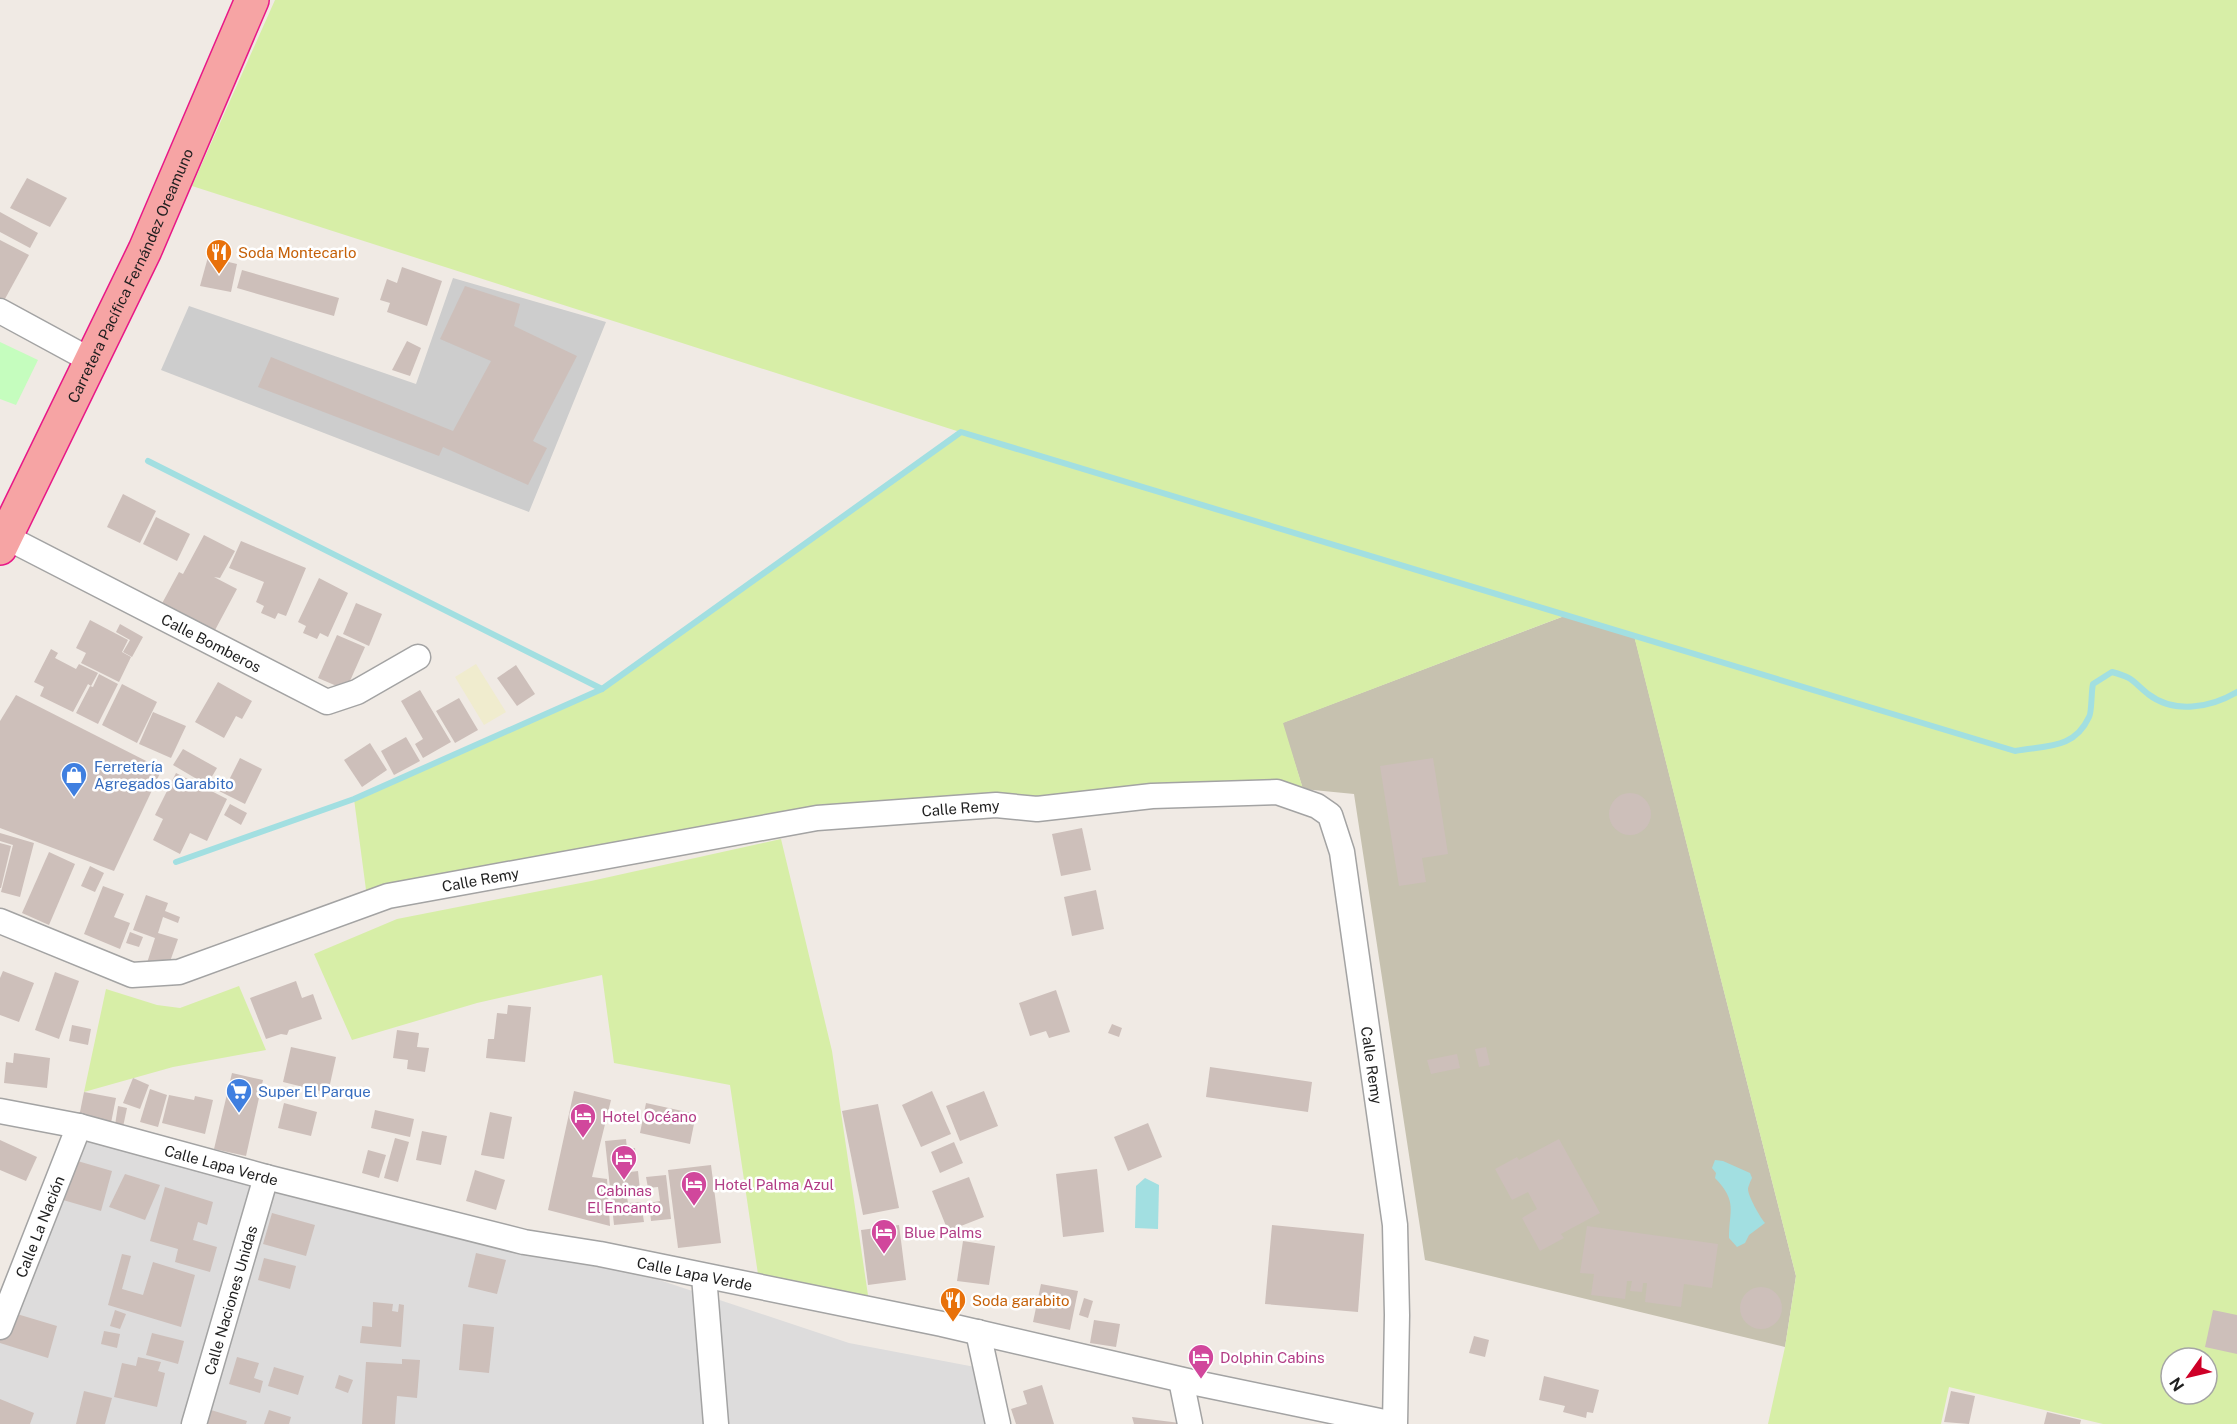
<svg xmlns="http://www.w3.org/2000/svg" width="2237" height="1424" font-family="'Public Sans',sans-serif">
  <rect width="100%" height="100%" fill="#f0eae4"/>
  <path fill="#dddcdc" d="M69,1131L599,1260L849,1343L975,1367L986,1424H0V1308Z"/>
  <path fill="#cdcdcd" d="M453,278L606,322L529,512L161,370L189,306L416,384Z"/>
  <path fill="#c6c1af" d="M1567,615L1634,635L1796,1276L1785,1347L1425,1260L1354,794L1303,789L1282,723Z"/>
  <path fill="#f0ecce" d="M476,664L506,712L484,725L455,677Z"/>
  <g fill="#d7eea7" fill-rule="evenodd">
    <path d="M275,0H2237V1424H2103L1949,1387L1941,1424H1768L1785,1347L1796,1276L1634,636L1567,615L1283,723L1303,789L1124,802L937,822L826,817L368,905L354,799L602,689L960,432L192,186ZM2171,1358H2207V1394H2171Z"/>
    <path d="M781,839L832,1051L869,1302L759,1281L730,1085L614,1063L602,975L477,1003L352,1040L314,954L397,919L591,881Z"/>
    <path d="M239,986L266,1050L173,1067L84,1092L106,989L157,1005L180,1008Z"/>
  </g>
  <path fill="#c5fdbe" d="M0,342L38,360L16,405L0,399Z"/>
  <g fill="#a2dfe1">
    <path d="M1715,1160L1723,1161L1750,1173L1752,1178C1751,1180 1748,1187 1748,1189C1748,1196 1760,1217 1765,1223L1749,1235L1745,1243L1737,1247L1729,1238C1729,1210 1738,1202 1715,1178L1716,1173L1712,1168Z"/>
    <path d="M1145,1178L1159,1185L1158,1229L1135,1228L1136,1186Z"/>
  </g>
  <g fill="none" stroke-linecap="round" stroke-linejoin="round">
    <g stroke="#a2dfe1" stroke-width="6">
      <path d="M148,461L602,689"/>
      <path d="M176,862L354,799L602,689L961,432L2015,751C2045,745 2074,750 2089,717C2092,713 2091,692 2093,684L2112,672C2134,678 2131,680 2148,694C2174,714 2210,708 2237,692"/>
    </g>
  </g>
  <g fill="#cdbfba">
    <path d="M27,178L67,198L50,227L10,208Z"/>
    <path d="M0,212L38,233L30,248L0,232Z"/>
    <path d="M0,240L29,255L0,308Z"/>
    <path d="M208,257L237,264L231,292L200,286Z"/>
    <path d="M402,267L442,281L427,326L387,312L390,303L380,300L387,279L397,283Z"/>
    <path d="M242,270L339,298L334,316L237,288Z"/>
    <path d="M465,286L520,304L514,326L577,356L533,441L547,448L528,485L443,447L439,456L258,387L271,357L453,431L491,361L440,339Z"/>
    <path d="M407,341L421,348L410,376L392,370Z"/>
    <path d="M123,494L156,511L140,543L107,527Z"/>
    <path d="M156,517L190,534L177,561L143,544Z"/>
    <path d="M204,535L235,551L220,578L214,577L237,589L214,632L159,609L179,572L183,574Z"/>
    <path d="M241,541L306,568L286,616L278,613L275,619L261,613L264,606L256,602L264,582L229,568Z"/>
    <path d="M319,578L348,593L328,637L320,633L317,639L303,633L306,626L298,622Z"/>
    <path d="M356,603L382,614L369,646L343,634Z"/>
    <path d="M90,620L128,640L122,652L131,657L119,682L81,663L86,653L76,648Z"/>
    <path d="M120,624L143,637L132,657L123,652L130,640L116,632Z"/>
    <path d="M337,635L365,647L346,690L318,678Z"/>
    <path d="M51,649L58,653L55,658L76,669L79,664L98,673L91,686L88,684L73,712L40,696L44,687L34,682Z"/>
    <path d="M516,665L535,694L517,706L497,678Z"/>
    <path d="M99,674L118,684L98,724L76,713L90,686L93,687Z"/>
    <path d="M218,682L252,701L242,719L236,716L224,738L195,722Z"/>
    <path d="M122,684L157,702L137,743L102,725Z"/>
    <path d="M420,690L451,742L423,758L415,744L423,739L401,701Z"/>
    <path d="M16,695L162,769L114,871L0,828V721Z"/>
    <path d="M459,698L478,730L455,743L436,711Z"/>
    <path d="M153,712L186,726L171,758L139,744Z"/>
    <path d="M406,737L420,761L394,775L381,751Z"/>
    <path d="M370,743L387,770L362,787L344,760Z"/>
    <path d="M183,749L217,768L207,785L173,765Z"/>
    <path d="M240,758L262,769L245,804L213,788L216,782L226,786Z"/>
    <path d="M1433,758L1448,854L1422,858L1426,882L1399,886L1380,766Z"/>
    <path d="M176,773L227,799L207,841L190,833L180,854L153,840L163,819L155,815Z"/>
    <circle cx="1630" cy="814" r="21"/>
    <path d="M230,804L247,813L241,825L224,815Z"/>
    <path d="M1082,828L1091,870L1061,876L1052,834Z"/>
    <path d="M0,833L34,843L20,897L1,892L13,845L0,841Z"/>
    <path d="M0,843L11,846L1,888H0Z"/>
    <path d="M49,852L75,864L49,925L22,913Z"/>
    <path d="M90,866L104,873L95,892L81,886Z"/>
    <path d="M103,886L124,894L114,917L130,923L120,949L84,934Z"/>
    <path d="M1096,890L1104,929L1072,936L1064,897Z"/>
    <path d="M146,895L168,903L165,911L180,917L178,923L163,917L158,933L178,939L167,970L147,963L155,938L133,930Z"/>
    <path d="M130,932L143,937L139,947L126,943Z"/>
    <path d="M3,971L34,983L19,1022L0,1015V978Z"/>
    <path d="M55,972L79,981L59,1039L35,1030Z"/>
    <path d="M296,981L302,998L313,994L322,1019L289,1030L287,1035L281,1034L266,1039L250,998Z"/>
    <path d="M1056,990L1070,1032L1049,1038L1046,1031L1030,1036L1019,1003Z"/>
    <path d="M508,1005L531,1007L525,1062L486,1058L488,1039H494L497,1013L507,1014Z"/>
    <path d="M1112,1024L1122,1028L1119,1037L1108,1033Z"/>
    <path d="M72,1025L91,1029L88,1045L69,1041Z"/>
    <path d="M397,1030L419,1033L417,1047L429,1048L425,1072L407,1069L408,1060L393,1058Z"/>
    <path d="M291,1047L336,1057L328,1093L283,1082Z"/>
    <path d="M1486,1047L1490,1065L1479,1067L1475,1049Z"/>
    <path d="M14,1053L50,1058L47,1088L4,1083L6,1062L13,1063Z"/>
    <path d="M1457,1054L1460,1068L1431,1074L1427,1060Z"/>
    <path d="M1210,1067L1312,1082L1308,1112L1206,1097Z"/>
    <path d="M232,1073L263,1080L246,1156L214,1149Z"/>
    <path d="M133,1078L149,1085L140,1109L123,1103Z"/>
    <path d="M150,1089L167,1095L158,1127L140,1122Z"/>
    <path d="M574,1091L611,1100L592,1177L607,1179L610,1226L548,1210Z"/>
    <path d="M932,1091L951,1134L921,1147L902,1105Z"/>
    <path d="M984,1091L998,1126L960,1141L946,1106Z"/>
    <path d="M84,1092L116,1098L111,1123L79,1117Z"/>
    <path d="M169,1095L194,1100L195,1096L213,1100L205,1134L162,1123Z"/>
    <path d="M284,1103L317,1112L311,1136L278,1128Z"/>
    <path d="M646,1103L696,1114L690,1144L640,1133Z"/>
    <path d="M878,1104L899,1208L863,1215L842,1111Z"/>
    <path d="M118,1106L127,1108L123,1127L115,1125Z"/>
    <path d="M375,1110L414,1119L410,1137L371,1128Z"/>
    <path d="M490,1112L512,1117L504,1159L481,1155Z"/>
    <path d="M1148,1123L1162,1157L1128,1171L1114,1137Z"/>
    <path d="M422,1131L447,1136L441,1165L416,1160Z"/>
    <path d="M395,1138L409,1142L398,1182L384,1178Z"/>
    <path d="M626,1139L627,1149L635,1148L636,1160L621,1162L622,1173L638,1171L640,1190L626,1191L628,1203L641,1202L644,1222L614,1225L605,1141Z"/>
    <path d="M1559,1139L1600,1213L1561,1234L1564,1238L1540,1251L1522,1218L1537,1209L1528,1192L1512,1200L1495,1169L1517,1157L1519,1160Z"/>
    <path d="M0,1140L37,1157L26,1181L0,1170Z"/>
    <path d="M954,1142L963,1163L940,1173L931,1152Z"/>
    <path d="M368,1150L386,1155L379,1178L362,1173Z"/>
    <path d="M74,1160L112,1171L101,1211L63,1200Z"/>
    <path d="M711,1165L721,1243L678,1248L668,1170Z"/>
    <path d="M1097,1169L1104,1232L1063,1237L1056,1174Z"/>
    <path d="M475,1170L505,1180L496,1210L466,1201Z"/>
    <path d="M125,1174L160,1185L145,1220L109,1207Z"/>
    <path d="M666,1175L671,1219L651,1221L649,1203L660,1201L658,1187L648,1188L646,1177Z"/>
    <path d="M969,1177L984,1217L948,1231L932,1191Z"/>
    <path d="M165,1187L213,1202L207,1225L198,1222L193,1240L217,1247L210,1272L175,1262L178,1249L150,1241Z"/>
    <path d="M272,1213L315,1225L306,1256L263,1244Z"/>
    <path d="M899,1225L906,1280L868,1285L861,1230Z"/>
    <path d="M1272,1225L1364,1234L1358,1312L1265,1304Z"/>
    <path d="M1587,1226L1718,1244L1712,1288L1684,1284L1681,1307L1645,1302L1647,1283H1643L1642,1292L1630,1291L1632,1281H1627L1625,1299L1591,1295L1594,1274L1580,1273Z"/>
    <path d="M963,1241L995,1246L989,1285L957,1281Z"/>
    <path d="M476,1253L506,1260L497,1294L468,1287Z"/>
    <path d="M122,1254L131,1256L122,1289L143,1295L153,1262L195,1275L181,1327L108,1305Z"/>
    <path d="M264,1258L296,1266L290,1289L258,1280Z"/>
    <path d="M1041,1284L1078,1291L1070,1330L1033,1322Z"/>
    <circle cx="1761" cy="1308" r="21"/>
    <path d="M1084,1298L1093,1301L1088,1318L1079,1315Z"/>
    <path d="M373,1302L393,1304L392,1311L398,1312L399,1304L404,1305L401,1347L360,1343L362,1326L372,1327Z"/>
    <path d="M115,1310L126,1314L120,1329L110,1326Z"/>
    <path d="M2213,1310L2237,1315V1354L2205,1347Z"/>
    <path d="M7,1311L57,1326L48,1358L0,1343V1334Z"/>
    <path d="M1094,1320L1120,1324L1116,1347L1090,1343Z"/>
    <path d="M463,1324L494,1327L489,1373L459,1370Z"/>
    <path d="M104,1331L120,1334L117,1348L101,1344Z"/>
    <path d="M152,1333L184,1341L178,1364L146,1355Z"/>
    <path d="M1474,1336L1489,1340L1485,1357L1469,1353Z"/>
    <path d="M138,1357L161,1362L158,1371L165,1373L157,1407L114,1397L122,1363L136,1366Z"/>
    <path d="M237,1357L259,1363L254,1378L263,1381L260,1393L229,1384Z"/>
    <path d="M402,1359L420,1360L417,1398L397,1396L395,1424H362L366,1362L402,1364Z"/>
    <path d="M274,1367L304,1376L298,1395L268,1386Z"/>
    <path d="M339,1375L353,1380L348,1393L335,1388Z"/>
    <path d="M1544,1376L1599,1390L1593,1413L1587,1412L1586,1418L1563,1412L1565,1406L1539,1400Z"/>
    <path d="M1042,1385L1054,1424H1016L1011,1409L1027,1404L1023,1391Z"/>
    <path d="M84,1391L112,1398L105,1424H76Z"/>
    <path d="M1951,1391L1975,1396L1969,1424L1944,1422Z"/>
    <path d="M0,1399L34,1413L30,1424H0Z"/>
    <path d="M211,1410L247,1421L246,1424H207Z"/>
    <path d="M269,1410L291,1417L289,1424H264Z"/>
    <path d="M2047,1412L2081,1420L2080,1424H2044Z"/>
    <path d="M1132,1417L1180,1423V1424H1134Z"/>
  </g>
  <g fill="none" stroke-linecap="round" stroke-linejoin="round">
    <g stroke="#a3a3a3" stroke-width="27">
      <g id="minor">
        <path d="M0,311L92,361"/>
        <path id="s1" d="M6,537L327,702L357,692L418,657"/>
        <path id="s2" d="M0,921L132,975L179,972L388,896L817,818L996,805L1037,809L1152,796L1277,792L1317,806L1330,815L1342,852L1395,1225L1397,1315L1395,1424"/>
        <path id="s3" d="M0,1111L79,1126L266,1177L524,1242L600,1254L942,1324L1196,1383L1394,1424"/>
        <path d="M704,1276L716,1424"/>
        <path id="s4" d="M0,1327L79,1126"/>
        <path d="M978,1332L998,1424"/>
        <path d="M1181,1380L1190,1424"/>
        <path id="s5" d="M194,1424L266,1177"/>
      </g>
    </g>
    <g stroke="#e81887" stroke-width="36">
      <g id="trunk">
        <path id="s6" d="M0,548L145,250L252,0"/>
      </g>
    </g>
    <use href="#minor" stroke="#fff" stroke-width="24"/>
    <use href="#trunk" stroke="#f6a4a4" stroke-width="33"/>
  </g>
  <defs>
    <g id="restaurant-pin" transform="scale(1.35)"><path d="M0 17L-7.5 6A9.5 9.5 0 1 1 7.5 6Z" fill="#e8710a" stroke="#fff"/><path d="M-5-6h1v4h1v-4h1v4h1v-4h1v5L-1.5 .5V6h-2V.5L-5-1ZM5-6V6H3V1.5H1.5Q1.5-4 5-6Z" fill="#fff"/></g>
    <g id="shop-pin" transform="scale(1.35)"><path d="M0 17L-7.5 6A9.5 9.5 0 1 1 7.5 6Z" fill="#3f7fe0" stroke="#fff"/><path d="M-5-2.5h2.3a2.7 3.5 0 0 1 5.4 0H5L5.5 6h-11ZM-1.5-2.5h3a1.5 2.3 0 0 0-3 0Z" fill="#fff"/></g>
    <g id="supermarket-pin" transform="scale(1.35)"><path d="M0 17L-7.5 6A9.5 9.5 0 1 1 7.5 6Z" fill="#3f7fe0" stroke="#fff"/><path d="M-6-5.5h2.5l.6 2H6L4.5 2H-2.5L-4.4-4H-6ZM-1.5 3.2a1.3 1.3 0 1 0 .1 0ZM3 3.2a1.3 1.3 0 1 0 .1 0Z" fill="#fff"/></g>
    <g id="hotel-pin" transform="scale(1.35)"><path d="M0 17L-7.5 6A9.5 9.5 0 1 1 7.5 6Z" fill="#d1479c" stroke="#fff"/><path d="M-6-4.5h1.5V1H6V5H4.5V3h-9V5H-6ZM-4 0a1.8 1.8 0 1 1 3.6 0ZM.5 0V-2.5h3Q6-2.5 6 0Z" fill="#fff"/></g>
  </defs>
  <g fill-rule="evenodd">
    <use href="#restaurant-pin" x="219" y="252"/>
    <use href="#shop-pin" x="74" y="775"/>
    <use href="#supermarket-pin" x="239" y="1091"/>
    <use href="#hotel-pin" x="583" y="1116"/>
    <use href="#hotel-pin" x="624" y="1158"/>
    <use href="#hotel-pin" x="694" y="1184"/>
    <use href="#hotel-pin" x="884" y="1232"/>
    <use href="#restaurant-pin" x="953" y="1300"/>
    <use href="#hotel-pin" x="1201" y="1357"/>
  </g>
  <g text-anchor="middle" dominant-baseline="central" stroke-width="5" stroke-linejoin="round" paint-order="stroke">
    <g font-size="15" fill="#c56008" stroke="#fff" text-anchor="start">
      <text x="238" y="252">Soda Montecarlo</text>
      <text x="972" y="1300">Soda garabito</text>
    </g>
    <g font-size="15" fill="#1f1f1f" stroke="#fff">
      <text stroke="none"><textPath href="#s6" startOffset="302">Carretera Pacífica Fernández Oreamuno</textPath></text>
      <text stroke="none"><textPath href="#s1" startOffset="231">Calle Bomberos</textPath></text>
      <text stroke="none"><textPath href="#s2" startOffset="992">Calle Remy</textPath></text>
      <text stroke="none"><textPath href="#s2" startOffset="506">Calle Remy</textPath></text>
      <text stroke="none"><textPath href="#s2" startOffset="1622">Calle Remy</textPath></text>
      <text stroke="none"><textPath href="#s3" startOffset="228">Calle Lapa Verde</textPath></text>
      <text stroke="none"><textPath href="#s4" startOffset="108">Calle La Nación</textPath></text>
      <text stroke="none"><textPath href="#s3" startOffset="714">Calle Lapa Verde</textPath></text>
      <text stroke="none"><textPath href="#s5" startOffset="129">Calle Naciones Unidas</textPath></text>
    </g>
    <g font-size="15" fill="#366cbe" stroke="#fff" text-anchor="start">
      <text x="94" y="766">Ferretería<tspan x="94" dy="17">Agregados Garabito</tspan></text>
      <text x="258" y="1091">Super El Parque</text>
    </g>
    <g font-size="15" fill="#b23c85" stroke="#fff" text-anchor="start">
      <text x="602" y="1116">Hotel Océano</text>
      <text x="714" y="1184">Hotel Palma Azul</text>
      <text x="624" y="1190" text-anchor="middle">Cabinas<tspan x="624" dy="17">El Encanto</tspan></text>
      <text x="904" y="1232">Blue Palms</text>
      <text x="1220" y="1357">Dolphin Cabins</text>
    </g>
  </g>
  <g transform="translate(2189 1376) rotate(236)"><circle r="28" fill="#ffffff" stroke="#a5a5a5" stroke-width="1.5"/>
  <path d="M0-4.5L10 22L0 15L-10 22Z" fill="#ce0027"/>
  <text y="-9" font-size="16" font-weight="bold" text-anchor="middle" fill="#1f1f1f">N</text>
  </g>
</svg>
